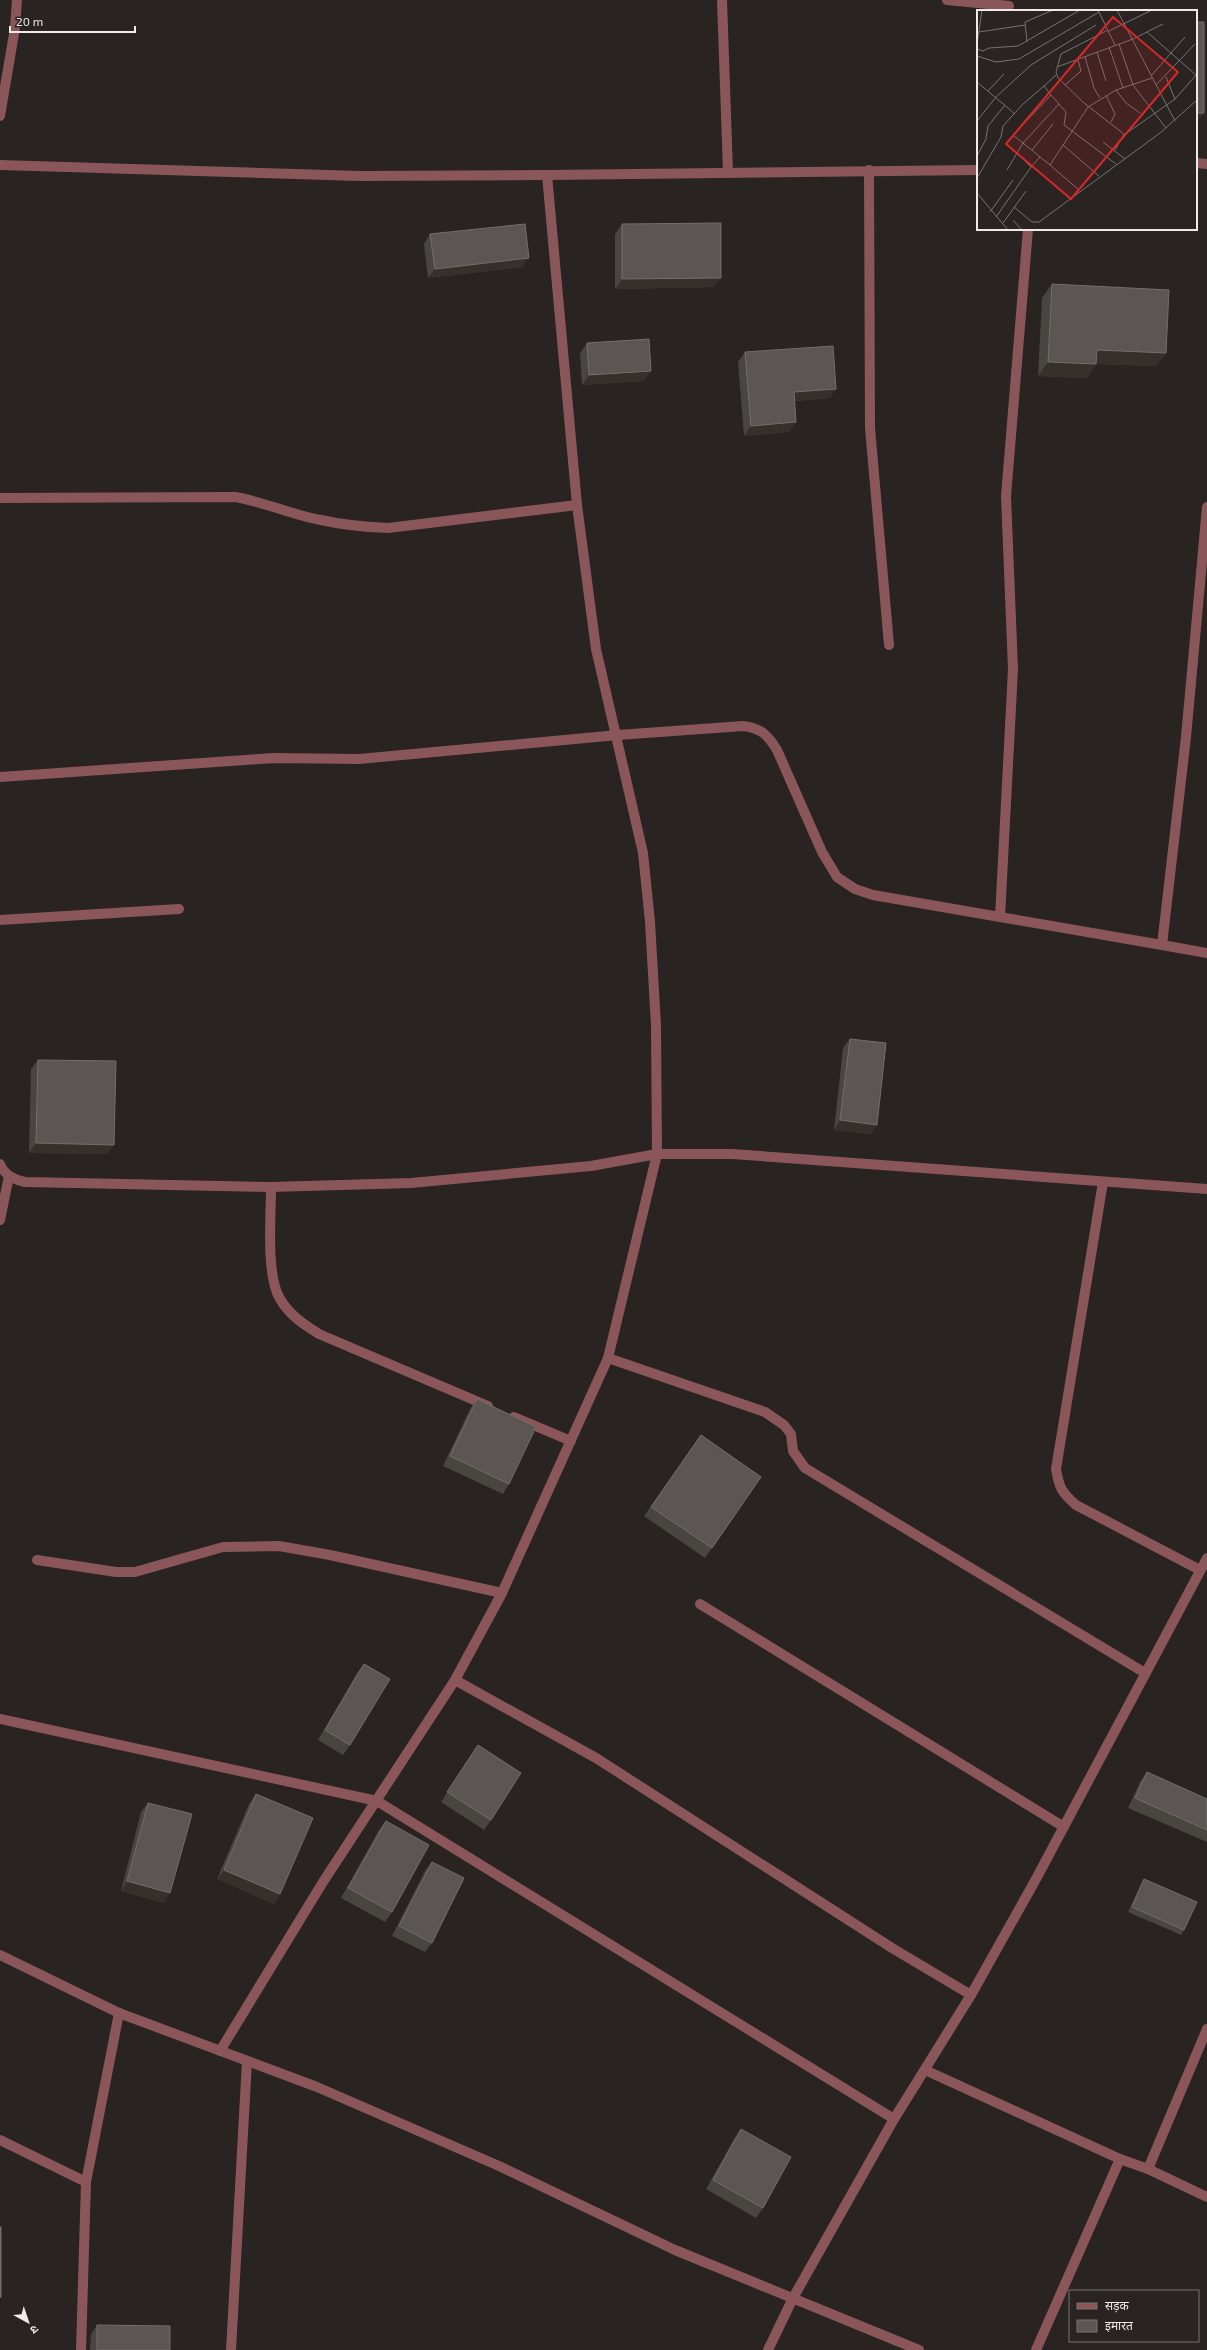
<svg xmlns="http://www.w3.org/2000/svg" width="1207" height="2350" font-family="'Exo 2','Noto Sans Devanagari',sans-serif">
  <rect width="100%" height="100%" fill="#292321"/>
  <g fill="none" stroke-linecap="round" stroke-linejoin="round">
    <g stroke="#8b5659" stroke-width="10">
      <path d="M722,0L728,172"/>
      <path d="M947,0L1009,6"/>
      <path d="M0,116L15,28L17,0"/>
      <path d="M1196,163L1207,164"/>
      <path d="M0,165L360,176L547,175"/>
      <path d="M869,170L870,428L889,645"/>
      <path d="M0,498L235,497C265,502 292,515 321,520C343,525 365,527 388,528L577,505"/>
      <path d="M1207,507L1186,737L1162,945L1207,953"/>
      <path d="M0,777L274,758L359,759L618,735L743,726C761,728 768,735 777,750L822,852L837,877L855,889L873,895L1162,945"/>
      <path d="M1000,917L1013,669L1006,496L1028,229"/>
      <path d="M0,920L179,909"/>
      <path d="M0,1164C4,1175 15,1180 25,1182L271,1187L411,1183L591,1166L657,1154H732L1207,1189"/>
      <path d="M1103,1182L1056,1469C1059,1487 1061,1492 1076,1505L1200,1570"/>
      <path d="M271,1187C271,1215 266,1273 279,1297C288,1314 303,1324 319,1334L488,1406"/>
      <path d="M0,1220L9,1176"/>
      <path d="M608,1358L765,1412L784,1425L791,1434L793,1451L805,1468L1145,1673"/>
      <path d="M514,1417L571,1441"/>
      <path d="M37,1560L116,1572H135L223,1547L279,1546L330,1555L502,1593"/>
      <path d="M700,1604L1064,1827"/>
      <path d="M455,1680L596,1758L892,1948L971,1995"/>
      <path d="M0,1719L377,1801L894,2119"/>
      <path d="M0,1955L119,2013L317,2087L499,2166L675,2250L919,2350"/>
      <path d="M220,2051L323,1882L455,1680L502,1593L608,1358L657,1154L656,1025L650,922L643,853L596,649L577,505L547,175L978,170"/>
      <path d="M925,2070L1120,2159L1148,2169L1207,2197"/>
      <path d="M0,2140L86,2182"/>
      <path d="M1148,2169L1207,2029"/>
      <path d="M81,2350L86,2182L119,2013"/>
      <path d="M231,2350L247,2061"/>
      <path d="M768,2350L793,2298L894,2119L971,1995L1036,1879L1207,1558"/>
      <path d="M1036,2350L1120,2159"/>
    </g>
  </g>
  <g fill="#494541">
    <path d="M622,224L714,287L615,289V234Z"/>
    <path d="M430,234L522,267L428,278L424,244Z"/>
    <path d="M1052,284L1166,353L1156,366L1096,364L1087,378L1038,376L1042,298Z"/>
    <path d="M587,343L644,381L582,385L580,353Z"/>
    <path d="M745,352L830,398L795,401L796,422L789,432L744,436L738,362Z"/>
    <path d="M850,1039L877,1125L870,1134L834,1130L843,1048Z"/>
    <path d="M38,1060L107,1154L29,1153L31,1069Z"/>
    <path d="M477,1399L509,1484L503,1494L443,1466L470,1409Z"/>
    <path d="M701,1435L761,1477L705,1558L644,1516Z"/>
    <path d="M364,1664L350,1745L343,1755L318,1740L357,1673Z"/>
    <path d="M478,1745L491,1820L484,1830L441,1802Z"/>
    <path d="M1147,1772L1207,1799V1842L1128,1808L1140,1782Z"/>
    <path d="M256,1794L280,1894L274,1904L217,1879L249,1804Z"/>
    <path d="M148,1803L164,1903L121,1891L141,1812Z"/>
    <path d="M386,1821L392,1912L385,1922L341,1898L379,1830Z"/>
    <path d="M432,1862V1943L425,1952L392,1936L425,1871Z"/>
    <path d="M1144,1879L1184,1930L1181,1935L1128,1912L1141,1884Z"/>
    <path d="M741,2129L763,2208L756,2218L706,2189L734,2139Z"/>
    <path d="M97,2325L170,2350H90L91,2334Z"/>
  </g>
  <g fill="#35302c">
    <path d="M1196,113H1204L1197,122H1196Z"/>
    <path d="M529,258L522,267L428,278L435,269Z"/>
    <path d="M721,278L714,287L615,289L622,279Z"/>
    <path d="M1097,350L1166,353L1156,366L1096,364L1087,378L1038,376L1048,362Z"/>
    <path d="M651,371L644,381L582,385L589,375Z"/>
    <path d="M836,389L830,398L787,401L794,392Z"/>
    <path d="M796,422L789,432L744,436L751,426Z"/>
    <path d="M840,1120L877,1125L870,1134L834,1130Z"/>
    <path d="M36,1143L114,1145L107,1154L29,1153Z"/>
    <path d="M224,1870L280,1894L274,1904L217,1879Z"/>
    <path d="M127,1881L170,1893L164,1903L121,1891Z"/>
  </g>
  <g fill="#5b5653" stroke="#726e6a">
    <rect x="1196" y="22" width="8" height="91"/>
    <path d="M721,223V278L622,279V224Z"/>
    <path d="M525,224L529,258L435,269L430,234Z"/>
    <path d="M1052,284L1169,290L1166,353L1097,350L1096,364L1048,362Z"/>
    <path d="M649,339L651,371L589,375L587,343Z"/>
    <path d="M833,346L836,389L794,392L796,422L751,426L745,352Z"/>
    <path d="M850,1039L886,1043L877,1125L840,1120Z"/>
    <path d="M38,1060L116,1061L114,1145L36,1143Z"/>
    <path d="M477,1399L536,1427L509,1484L450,1456Z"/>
    <path d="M701,1435L761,1477L712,1548L651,1507Z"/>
    <path d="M364,1664L390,1679L350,1745L325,1730Z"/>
    <path d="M478,1745L521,1773L491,1820L447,1792Z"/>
    <path d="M1147,1772L1207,1799V1830L1135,1798Z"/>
    <path d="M256,1794L313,1818L280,1894L224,1870Z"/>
    <path d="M148,1803L192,1814L170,1893L127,1881Z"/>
    <path d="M386,1821L429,1845L392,1912L348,1888Z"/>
    <path d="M432,1862L464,1878L432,1943L399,1926Z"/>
    <path d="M1144,1879L1197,1902L1184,1930L1132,1907Z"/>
    <path d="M741,2129L791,2157L763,2208L713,2180Z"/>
    <rect x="0" y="2227" width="1" height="70"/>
    <path d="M97,2325L170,2326V2350H97Z"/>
  </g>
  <g transform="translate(977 10)">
    <rect width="220" height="220" fill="#292321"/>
    <path fill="none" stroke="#787371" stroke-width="1" d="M121,0L138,35M140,0L198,111M131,20L84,44L79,62L81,68L107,93L147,124L138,140M132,21L175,0M2,22L48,15M170,22L220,66M50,32L48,12L76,0M0,34L5,0M142,34L156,75L189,118M132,37L146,78M0,39L6,41L12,38L41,36L103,0M120,42L129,71M0,46L19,52L42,49L122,2M108,47L117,78L123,88M80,57L156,29L186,14M174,66L208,27M189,67L198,89M0,72L38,104M88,75L104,61L101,50M179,75L218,34M67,76L79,65M139,80L149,93L163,103M11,81L27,64M74,85L89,102L87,115L139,154M129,85L138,104L134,112M0,111L19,87L54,55L119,15M147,125L198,89L220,64M126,132L148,149M86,135L122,166M55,140L76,114M0,146L9,129L11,116L28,95M73,155L102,180M54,157L63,147M30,160L46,133L82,94M0,168L24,127L26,116L46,94L67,76L74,85L36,125L73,155L111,97L139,80L175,68M0,183L31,220M37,197L55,212H62L183,123L220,90M13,202L36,170M19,207L54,157L40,143M36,210L45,220M26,213L49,181"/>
    <path fill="#d62828" fill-opacity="0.15" stroke="#d62828" stroke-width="2" d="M136,7L201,62L94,189L29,134Z"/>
    <rect width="220" height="220" fill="none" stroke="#efebe9" stroke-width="2"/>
  </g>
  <rect x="1069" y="2290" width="130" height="52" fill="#292321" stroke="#787371"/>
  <rect x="1077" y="2303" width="20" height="6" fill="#8b5659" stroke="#787371"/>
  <text x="1105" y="2310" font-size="12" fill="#efebe9">सड़क</text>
  <rect x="1077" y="2320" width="20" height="12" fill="#5b5653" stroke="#787371"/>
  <text x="1105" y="2330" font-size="12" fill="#efebe9">इमारत</text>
  <g transform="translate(28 2322) rotate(140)" stroke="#292321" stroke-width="3" paint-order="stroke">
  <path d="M0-3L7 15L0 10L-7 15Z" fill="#efebe9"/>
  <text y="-6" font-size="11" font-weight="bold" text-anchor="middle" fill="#efebe9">उ</text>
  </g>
  <path d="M10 26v6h125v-6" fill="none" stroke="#efebe9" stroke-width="2"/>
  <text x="16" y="26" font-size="12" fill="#efebe9" stroke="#292321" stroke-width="3" paint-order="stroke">20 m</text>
</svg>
